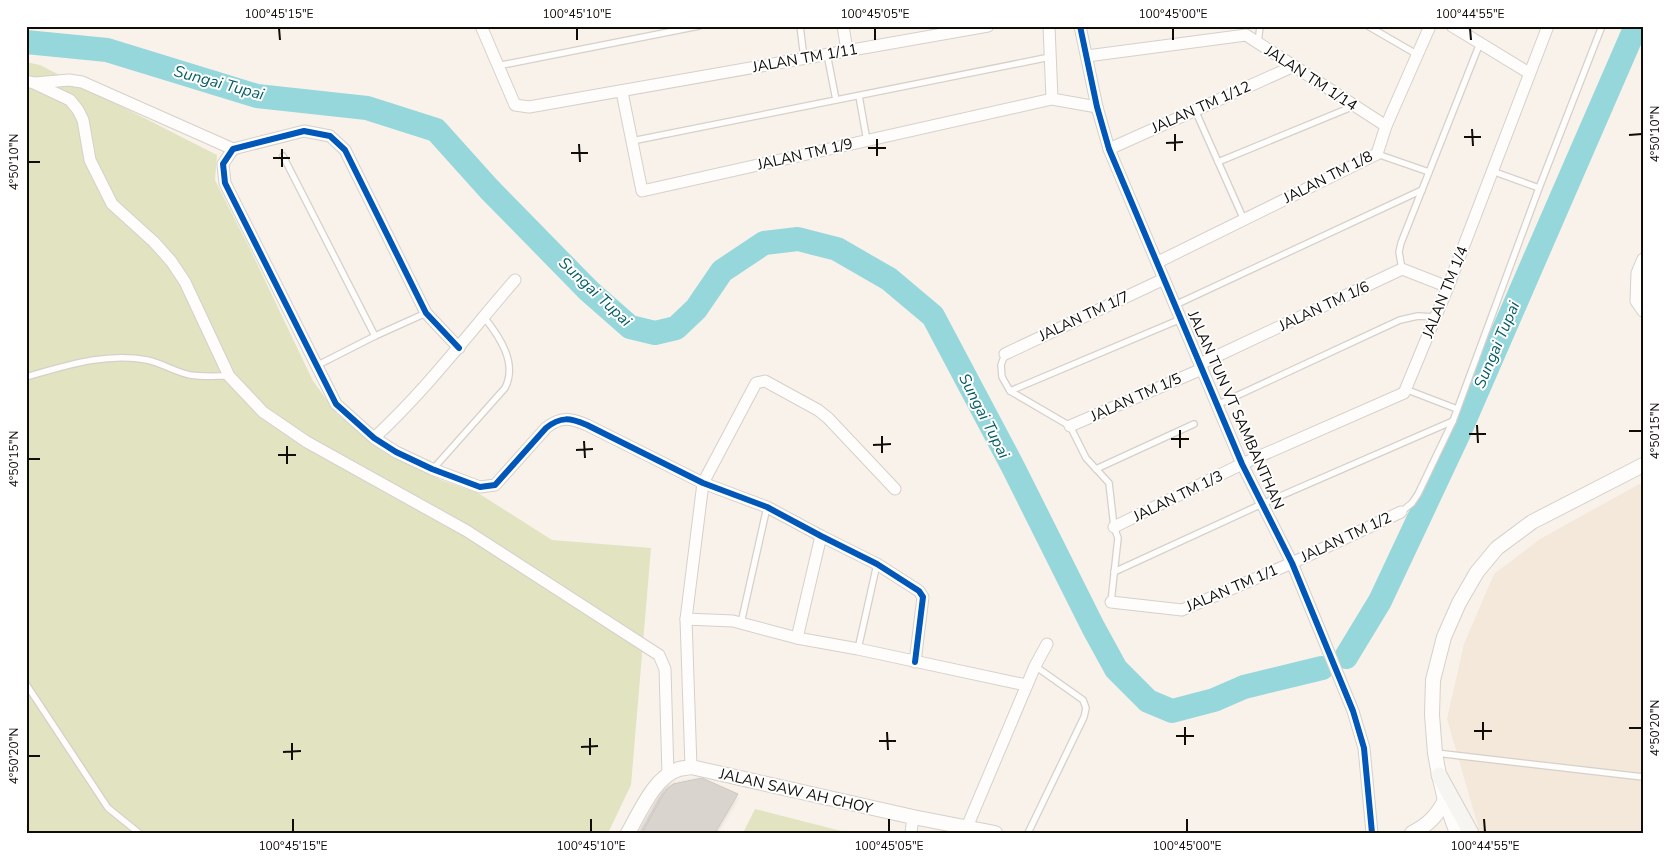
<svg xmlns="http://www.w3.org/2000/svg" width="1669" height="859" font-family="'Nunito Sans',sans-serif">
  <defs>
    <filter id="shadow"><feDropShadow dx="-3.5" dy="3.5" stdDeviation="2.5" flood-color="#0004"/></filter>
  </defs>
  <rect width="100%" height="100%" fill="#f9f2eb"/>
  <path fill="#f3e8da" d="M1643,482V833H1480L1447,719L1464,644L1494,574L1540,539Z"/>
  <g fill="#e1e3c1">
    <path d="M26,62L40,65L217,155L215,180L251,251L313,381L337,414L391,456L441,480L478,493L552,540L651,548L631,785L608,833H26Z"/>
    <path d="M755,809L849,833H743Z"/>
  </g>
  <g fill="none" stroke-linecap="round" stroke-linejoin="round">
    <g stroke="#96d7db" stroke-width="24">
      <path d="M26,42L107,50L257,96L367,108L436,130L489,189L589,291L630,327L655,333L676,328L696,309L722,271L764,243L798,239L837,249L889,279L933,316L1013,467L1093,627L1116,669L1148,701L1172,711L1214,700L1244,687L1322,668"/>
      <path d="M1346,657L1380,601L1459,433L1636,26"/>
    </g>
  </g>
  <path fill="#dad4ce" stroke="#ccc7c1" filter="url(#shadow)" d="M702,778L738,794L715,833H642L666,790L673,784Z"/>
  <g fill="none" stroke-linecap="round" stroke-linejoin="round">
    <g stroke="#d5d0ca" stroke-width="8">
      <g id="service">
        <path d="M800,26L804,58"/>
        <path d="M1368,26L1418,55"/>
        <path d="M1258,43L1260,26"/>
        <path d="M827,54L836,100"/>
        <path d="M497,66L699,26"/>
        <path d="M859,96L867,141"/>
        <path d="M1195,110L1244,220"/>
        <path d="M632,141L1050,57"/>
        <path d="M1377,154L1429,172"/>
        <path d="M283,156L375,336"/>
        <path d="M1218,162L1354,106"/>
        <path d="M1492,171L1539,188"/>
        <path d="M1402,269L1399,252L1401,243L1480,43"/>
        <path d="M1175,305L1422,190"/>
        <path d="M1005,354L1001,365L1002,377L1010,391L1070,426L1086,458L1109,483L1114,527L1118,538L1111,602"/>
        <path d="M316,366L375,336L426,313"/>
        <path d="M26,377C65,366 106,352 147,360C162,363 175,372 190,375C202,377 216,376 229,376"/>
        <path d="M1405,389L1457,409"/>
        <path d="M1010,391L1181,319"/>
        <path d="M1217,405L1400,320L1418,316L1436,317"/>
        <path d="M433,469L505,388C518,363 499,336 484,317"/>
        <path d="M1096,469L1194,424"/>
        <path d="M1401,512L1412,503L1418,494L1453,421L1539,188L1602,26"/>
        <path d="M1114,572L1262,504L1453,421"/>
        <path d="M741,623L767,507"/>
        <path d="M858,649L877,564"/>
        <path d="M26,684L108,808L139,833"/>
        <path d="M1436,753L1643,777"/>
        <path d="M1028,833L1084,717L1086,708L1083,700L1035,666"/>
      </g>
    </g>
    <g stroke="#d5d0ca" stroke-width="13">
      <g id="minor">
        <path d="M481,26L515,105L529,107L988,26"/>
        <path d="M843,26L847,50"/>
        <path d="M1049,26L1052,99"/>
        <path d="M1080,26L1097,107L1109,149L1242,464L1292,563L1353,711L1364,748L1372,833"/>
        <path d="M1452,26L1529,73"/>
        <path d="M1087,56L1246,35L1386,126"/>
        <path d="M26,81L34,83L70,100L78,110L83,120L90,160L112,204L154,242L171,261L185,282L229,376L263,412L307,442L467,531L659,655L665,669L668,775"/>
        <path d="M35,83L69,80L82,82L233,149"/>
        <path d="M622,92L642,191L1052,99L1097,107"/>
        <path d="M1109,149L1294,66"/>
        <path d="M1643,259L1637,273L1636,301L1643,311"/>
        <path d="M1158,262L1377,154L1386,126L1430,26"/>
        <path d="M459,348L426,313L345,150L330,136L304,131L233,149L223,164L225,183L336,404L374,438L396,452L432,469L480,487L495,485L546,428C561,416 570,418 587,425L703,483L767,507L821,536L877,564L919,591L923,597L915,662"/>
        <path d="M1005,354L1164,279"/>
        <path d="M1200,364L1402,269L1448,287"/>
        <path d="M1070,426L1202,369"/>
        <path d="M374,438C426,390 469,333 515,280"/>
        <path d="M1114,527L1242,464L1404,393L1448,287L1548,26"/>
        <path d="M1111,602L1182,610L1292,563L1401,512"/>
        <path d="M686,619L733,621L797,638L858,649L1026,685"/>
        <path d="M797,638L821,536"/>
        <path d="M691,767L686,619L703,483L756,383L765,381L818,410L828,418L895,489"/>
        <path d="M967,827L1035,666L1047,644"/>
        <path d="M911,833L913,817"/>
      </g>
    </g>
    <g stroke="#d5d0ca" stroke-width="16">
      <g id="tertiary">
        <path d="M628,833C640,812 655,776 679,769C683,768 688,768 691,767L913,817L995,833"/>
        <path d="M1412,833C1428,825 1437,816 1445,800"/>
        <path d="M1457,833L1445,800L1439,775L1435,753L1432,715L1433,680L1444,637L1459,603L1477,572L1497,548L1532,522L1643,465"/>
      </g>
    </g>
    <g stroke="#d5d0ca" stroke-width="17">
      <path id="secondary" d="M1439,775L1471,833"/>
    </g>
    <use href="#service" stroke="#fefdfc" stroke-width="5.5"/>
    <use href="#minor" stroke="#fefdfc" stroke-width="11"/>
    <use href="#tertiary" stroke="#fefdfc" stroke-width="14"/>
    <use href="#secondary" stroke="#f6f5f2" stroke-width="15"/>
    <g stroke="#fff" stroke-width="9">
      <g id="cycleway">
        <path d="M1080,26L1097,107L1109,149L1242,464L1292,563L1353,711L1364,748L1372,833"/>
        <path d="M459,348L426,313L345,150L330,136L304,131L233,149L223,164L225,183L336,404L374,438L396,452L432,469L480,487L495,485L546,428C561,416 570,418 587,425L703,483L767,507L821,536L877,564L919,591L923,597L915,662"/>
      </g>
    </g>
    <use href="#cycleway" stroke="#0057b8" stroke-width="6"/>
  </g>
  <path fill="none" stroke="#100c08" stroke-width="2" d="M279,28L280,40M577,28V40M875,28V40M1173,28V40M1470,28L1471,40M1472,129L1473,146M1175,134V151M1629,135L1642,134M1464,137H1481M877,139V156M1166,143L1183,142M579,144L580,162M868,148H886M282,149V167M571,153H588M273,158H290M28,162H40M1477,425L1478,443M1180,430V448M1629,431H1642M1469,434H1486M882,436V453M1171,439H1189M584,441L585,458M873,445L891,444M287,446V464M576,450L593,449M278,455H296M28,459H40M1483,722V740M1185,727V745M1629,728H1642M1474,731H1492M887,732L888,750M1176,736H1194M590,738V755M879,741H896M292,743V760M581,747L598,746M283,752L301,751M28,756H40M293,819V832M591,819V832M889,819V832M1187,819V832M1484,819L1485,832"/>
  <g text-anchor="middle" dominant-baseline="central" stroke-width="4" stroke-linejoin="round" paint-order="stroke">
    <g font-size="15" fill="#100c08" stroke="#fff">
      <text transform="translate(805 58) rotate(-10)">JALAN TM 1/11</text>
      <text transform="translate(1311 78) rotate(33)">JALAN TM 1/14</text>
      <text transform="translate(1201 107) rotate(-24)">JALAN TM 1/12</text>
      <text transform="translate(805 154) rotate(-13)">JALAN TM 1/9</text>
      <text transform="translate(1328 177) rotate(-27)">JALAN TM 1/8</text>
      <text transform="translate(1445 292) rotate(-68)">JALAN TM 1/4</text>
      <text transform="translate(1324 306) rotate(-25)">JALAN TM 1/6</text>
      <text transform="translate(1084 316) rotate(-25)">JALAN TM 1/7</text>
      <text transform="translate(1136 397) rotate(-24)">JALAN TM 1/5</text>
      <text transform="translate(1236 410) rotate(66)">JALAN TUN VT SAMBANTHAN</text>
      <text transform="translate(1178 496) rotate(-26)">JALAN TM 1/3</text>
      <text transform="translate(1346 537) rotate(-25)">JALAN TM 1/2</text>
      <text transform="translate(1232 588) rotate(-23)">JALAN TM 1/1</text>
      <text transform="translate(796 791) rotate(13)">JALAN SAW AH CHOY</text>
    </g>
    <g font-size="16" font-style="italic" fill="#065e65" stroke="#fff">
      <text transform="translate(219 83) rotate(15)">Sungai Tupai</text>
      <text transform="translate(595 292) rotate(43)">Sungai Tupai</text>
      <text transform="translate(1497 345) rotate(-67)">Sungai Tupai</text>
      <text transform="translate(984 416) rotate(63)">Sungai Tupai</text>
    </g>
  </g>
  <rect width="1669" height="859" fill="none" stroke="#ffffff" stroke-width="55"/>
  <rect x="28" y="28" width="1614" height="804" fill="none" stroke="#100c08" stroke-width="2"/>
  <g font-size="12" text-anchor="middle" fill="#100c08">
    <text x="279" y="18">100°45'15"E</text>
    <text x="577" y="18">100°45'10"E</text>
    <text x="875" y="18">100°45'05"E</text>
    <text x="1173" y="18">100°45'00"E</text>
    <text x="1470" y="18">100°44'55"E</text>
    <text transform="translate(1655 134) rotate(-90)" y="4">4°50'10"N</text>
    <text transform="translate(14 162) rotate(-90)" y="4">4°50'10"N</text>
    <text transform="translate(1655 431) rotate(-90)" y="4">4°50'15"N</text>
    <text transform="translate(14 459) rotate(-90)" y="4">4°50'15"N</text>
    <text transform="translate(1655 728) rotate(-90)" y="4">4°50'20"N</text>
    <text transform="translate(14 756) rotate(-90)" y="4">4°50'20"N</text>
    <text x="293" y="850">100°45'15"E</text>
    <text x="591" y="850">100°45'10"E</text>
    <text x="889" y="850">100°45'05"E</text>
    <text x="1187" y="850">100°45'00"E</text>
    <text x="1485" y="850">100°44'55"E</text>
  </g>
</svg>
